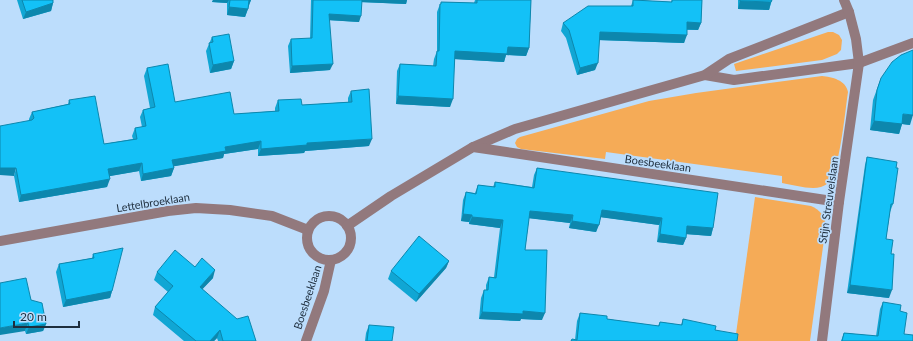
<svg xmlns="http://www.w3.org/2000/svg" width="913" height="341" font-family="Lato,sans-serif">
  <rect width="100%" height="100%" fill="#bcddfc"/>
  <g fill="#f5ab57">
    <path d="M828,32H833L839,35L842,40L841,50L837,54L822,60L736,71L734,64Z"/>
    <path d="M822,76C832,77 846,80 848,92C845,111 840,169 829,182C827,184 824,186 821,187C810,190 794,185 782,183V176L606,152L605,159L521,149L517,147L515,143L517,139L520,137L649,101L696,93Z"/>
    <path d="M755,197L811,206C820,210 824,215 826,225L810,341H735Z"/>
  </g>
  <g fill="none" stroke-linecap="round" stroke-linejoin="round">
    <g stroke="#92797d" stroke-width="10">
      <path d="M705,75L734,80L859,63L913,43"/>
      <path d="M473,147L515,129L705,75L729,59L849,12"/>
      <circle cx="329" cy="238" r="22"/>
      <path d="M347,226L391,196L473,147L839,202"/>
      <path d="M0,241L168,211L196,208L230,210L272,216L308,230"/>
      <path d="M306,341L324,291L331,260"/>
      <path d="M822,341L839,202L859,63L856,39L849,12L844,0"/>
    </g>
  </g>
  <g fill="#10a6d4">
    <path d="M17,0H53V3L51,11L23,19Z"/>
    <path d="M213,0H251L245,17L227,15V3L212,2Z"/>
    <path d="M311,0H407L406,4L361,2L359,22L329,20L330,70L290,73L288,46L291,39H310Z"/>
    <path d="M475,0H531L529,48L526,56L506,55L504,62L455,59L450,107L396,104L397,71L400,64L433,66L434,59L437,51V12L440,4H441V2L474,3Z"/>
    <path d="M633,0L671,2L672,0H702L701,23L698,30H687L684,43L599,40L595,70L577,75L566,38L561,31L563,23L631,6Z"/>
    <path d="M738,0H772L769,10L738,9Z"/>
    <path d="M212,37L234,61L231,69L210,73L206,51Z"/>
    <path d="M147,68L175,102L234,114L275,111V108L278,100L302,105L348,102V98L351,91L369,146L305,151L304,153L258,156V149L224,154L223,158L174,166V168L171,176L141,181L139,171L109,176L107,187L19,202L14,176L29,120V119L32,112L68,104L69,100L104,144L133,139L132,136L135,128L142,127L140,117L143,110L150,108L144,76Z"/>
    <path d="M881,78L910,125L902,124L899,134L870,130L873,100Z"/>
    <path d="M867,157L896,168L893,204L890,212L886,239L891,254L889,298L847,293L865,165Z"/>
    <path d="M537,168L713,228L711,236L686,234V238L683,245L657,242L659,225L601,217L596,232L569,228L570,223L529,218L525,250L542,320L521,319L520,321L479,319L481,298L484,290H486V285L489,277H494L500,228L469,224V222L461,221L463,200L466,192L475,193L478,185L493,187L495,182L532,187L534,175Z"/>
    <path d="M93,254L112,291L110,298L63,307L56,272L59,264L92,258Z"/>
    <path d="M449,261L446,268L416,302L388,279L391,271Z"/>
    <path d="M195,267L213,278L202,289L256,341H218L217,338L214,341H184L153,315L155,307L168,292L154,280L157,272Z"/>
    <path d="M31,300L46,324L43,331L26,334L25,331Z"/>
    <path d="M883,302L900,311L904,334L913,341H841L844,333L876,336L880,309Z"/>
    <path d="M580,313L607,319L658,326L660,322L681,325L683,319L715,330L737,341H571L572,339L575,340L577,321Z"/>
    <path d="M369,325L392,341H365L366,333Z"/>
  </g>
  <g fill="#0d87ad">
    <path d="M213,0H229L227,3L212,2Z"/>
    <path d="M248,0H251L248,7H246Z"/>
    <path d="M360,0H407L406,4L359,2Z"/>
    <path d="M740,1L771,2L769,10L738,9Z"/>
    <path d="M53,3L51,11L23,19L26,12Z"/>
    <path d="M229,7L248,9L245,17L227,15Z"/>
    <path d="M329,14L361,16L359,22L326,20Z"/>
    <path d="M687,22L701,23L698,30L684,29Z"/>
    <path d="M600,32L687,35L684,43L597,40Z"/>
    <path d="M508,47L529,48L526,56L506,55L504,62L453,59L455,51Z"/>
    <path d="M234,61L231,69L210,73L213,65Z"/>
    <path d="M598,63L595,70L577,75L580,68Z"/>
    <path d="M333,64L330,70L290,73L292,66Z"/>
    <path d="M398,96L453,99L450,107L396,104Z"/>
    <path d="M903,114L913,115L910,125L902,124L899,134L870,130L874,121Z"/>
    <path d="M372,139L369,146L305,151L304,153L258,156L261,149L307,143Z"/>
    <path d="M261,141L258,149L224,154L223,158L170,167L172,160L225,147Z"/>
    <path d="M142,163L139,171L105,177L108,169Z"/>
    <path d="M0,168H16L14,176L0,175Z"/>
    <path d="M174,168L171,176L141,181L143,174Z"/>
    <path d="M110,179L107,187L19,202L21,195Z"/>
    <path d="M602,210L662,218L659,225L599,217Z"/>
    <path d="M530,211L573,215L570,223L527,218Z"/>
    <path d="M463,214L472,215L469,222L461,221Z"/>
    <path d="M472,217L503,220L500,228L469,224Z"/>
    <path d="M572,221L599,225L596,232L569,228Z"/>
    <path d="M687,226L713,228L711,236L685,234Z"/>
    <path d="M660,234L686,238L683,245L657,242Z"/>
    <path d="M449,261L446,268L416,302L419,294Z"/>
    <path d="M215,270L213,278L197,295L200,287Z"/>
    <path d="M850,285L892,290L889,298L847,293Z"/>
    <path d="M112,291L110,298L63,307L66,300Z"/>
    <path d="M523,311L545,313L542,320L521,319L520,321L479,319L482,312Z"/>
    <path d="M28,323L25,331L0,335V328Z"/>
    <path d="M46,324L43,331L26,334L29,327Z"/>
    <path d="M220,330L217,338L214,341H210Z"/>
  </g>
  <g fill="#13c1f7" stroke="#0d87ad">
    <path d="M22,0H53V3L26,12Z"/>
    <path d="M230,0H249L248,9L229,7Z"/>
    <path d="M313,0H362L361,16L329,14L333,64L292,66L291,39L312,38Z"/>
    <path d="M477,0H531L529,48L508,47L507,54L455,51L453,99L398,96L400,64L436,66L437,51H439L440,4H441V2L477,3Z"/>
    <path d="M633,0L672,2V0H702L701,23L687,22V35L600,32L598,63L580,68L569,30L563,23L588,6H633Z"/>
    <path d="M740,0H772L771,2L740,1Z"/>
    <path d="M229,34L234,61L213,65L209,43L213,42L212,37Z"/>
    <path d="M913,50V115L903,114L902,124L874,121L877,90L881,78L892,62L901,55Z"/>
    <path d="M168,64L175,102L230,92L234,114L279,111L278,100L301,99L302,105L352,102L351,91L369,89L372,139L307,143V145L261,149V141L225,147L226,151L172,160L174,168L143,174L142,163L108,169L110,179L21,195L16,168H0V126L32,120L34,118L32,112L70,104L69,100L95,96L104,144L137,139L135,128L146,126L143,110L155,107L147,68Z"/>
    <path d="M867,157L897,162L896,168H898L893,204H891L886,239L893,240L891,254H894L892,290L850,285Z"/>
    <path d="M537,168L718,193L713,228L687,226L686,238L660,234L662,218L602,210L599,225L572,221L573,215L530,211L525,250H547L545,313L523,311V314L482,312L484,290H488L489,277L496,278L503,220L472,217V215L463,214L466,192L476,194L478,185L495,187V182L534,188Z"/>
    <path d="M419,236L449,261L419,294L391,271Z"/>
    <path d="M123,248L112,291L66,300L59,264L94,258L93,254Z"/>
    <path d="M175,250L195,267L202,258L215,270L200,287L237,319L248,316L256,341H223L220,330L210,341H196L155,307L173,286L157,272Z"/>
    <path d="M26,278L31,300L42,303L46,324L29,327L28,323L0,328V283Z"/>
    <path d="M883,302L901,305L900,311L907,313L904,334L913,335V341H842L844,333L878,336Z"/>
    <path d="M580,313L607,316V319L659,326L660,322L682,325L683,319L716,326L715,330L738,334L737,341H571L572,339L577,340Z"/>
    <path d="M369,325L394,327L392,341H367Z"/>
  </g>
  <g text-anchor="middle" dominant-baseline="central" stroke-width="3.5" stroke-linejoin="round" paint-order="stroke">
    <g font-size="11" fill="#1e2e3d" stroke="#bcddfc">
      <text transform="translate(658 163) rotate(8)">Boesbeeklaan</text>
      <text transform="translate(828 200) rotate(-82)">Stijn Streuvelslaan</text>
      <text transform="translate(153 202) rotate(-9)">Lettelbroeklaan</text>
      <text transform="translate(307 297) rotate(-72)">Boesbeeklaan</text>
    </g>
  </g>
  <path d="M14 321v6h65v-6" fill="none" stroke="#1e2e3d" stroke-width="2"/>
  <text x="20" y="321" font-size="12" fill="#1e2e3d" stroke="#bcddfc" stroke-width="3" paint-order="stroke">20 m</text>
</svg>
